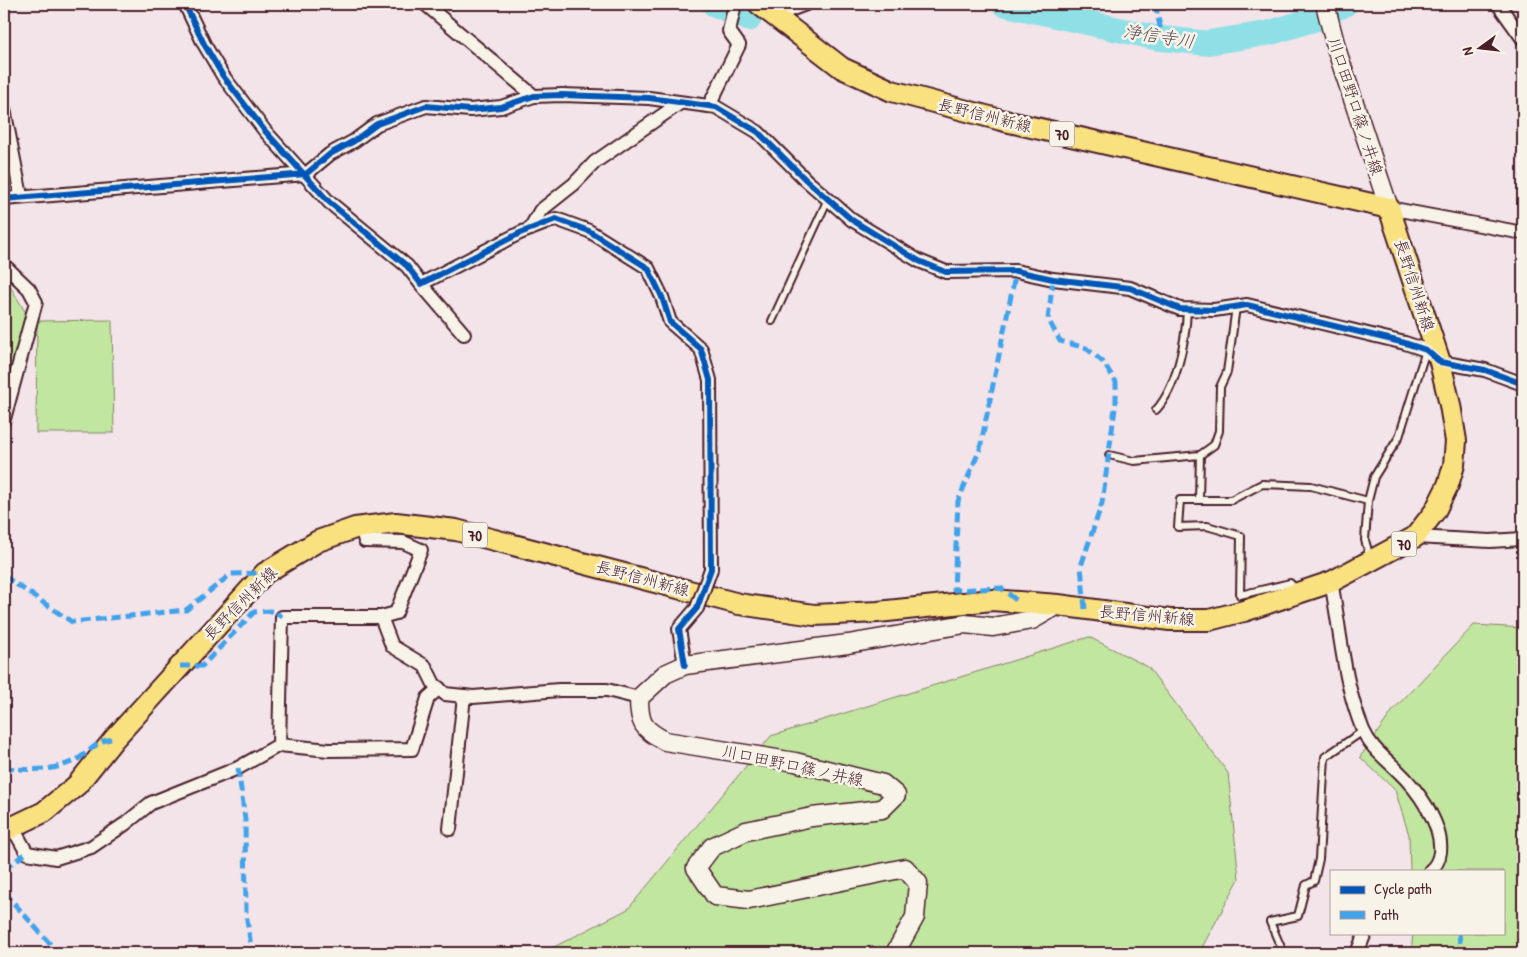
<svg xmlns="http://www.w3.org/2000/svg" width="1527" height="957" font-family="'Patrick Hand','Klee One',sans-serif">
  <rect width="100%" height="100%" fill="#f2e4e9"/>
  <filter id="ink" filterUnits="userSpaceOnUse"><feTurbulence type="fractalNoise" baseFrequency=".02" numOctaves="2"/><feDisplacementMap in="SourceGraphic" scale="10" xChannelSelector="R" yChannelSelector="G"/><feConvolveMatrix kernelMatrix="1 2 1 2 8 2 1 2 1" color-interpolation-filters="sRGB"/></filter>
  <g filter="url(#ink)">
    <g fill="#c1e6a0" stroke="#868266">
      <path d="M4,276L27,315L4,397Z"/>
      <path d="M112,320L114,433H36L37,321Z"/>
      <path d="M1474,625L1523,628V953H1411L1413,933H1503V871H1410L1409,835L1395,790L1360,757L1394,709Z"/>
      <path d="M1089,637L1148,667L1228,773L1239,879L1199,953H522L548,950L628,909L771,736Z"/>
    </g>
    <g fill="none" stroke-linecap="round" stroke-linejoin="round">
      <g stroke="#8fe0e6" stroke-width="25">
        <path d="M714,4L749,19"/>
        <path d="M1004,4L1157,38L1205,43L1269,33L1315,19"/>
        <path d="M1339,7L1345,4"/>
      </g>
      <g stroke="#4a1f2b" stroke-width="10">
        <g id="service">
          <path d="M772,321L828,199"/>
          <path d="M1156,410C1177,387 1186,340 1187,309"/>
          <path d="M1109,455L1134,461L1200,455L1199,500"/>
          <path d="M1200,455L1214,445L1219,431L1220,387L1227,372L1236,307"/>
          <path d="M1370,558L1365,540L1368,501L1374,477L1399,437L1426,350"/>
          <path d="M1297,590L1290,583L1240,595L1241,536L1207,526L1178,527L1180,500H1231L1262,484L1311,486L1368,501"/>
          <path d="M1286,953L1283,952L1270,922L1298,916L1306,885L1314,881L1319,859L1325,757L1363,731"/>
        </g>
      </g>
      <g stroke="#4a1f2b" stroke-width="16">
        <g id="minor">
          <path d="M185,4L204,44L223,76L265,131L329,202L407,266L421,284L520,233L556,219L589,231L648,268L662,297L670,322L701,349L710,380L711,569"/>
          <path d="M425,4L534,96"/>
          <path d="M1498,4L1523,39"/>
          <path d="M774,16L806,4"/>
          <path d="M709,106L739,45L729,31L735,4"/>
          <path d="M4,109L21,196"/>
          <path d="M4,199L306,174L330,154L354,141L377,124L426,106L470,110L501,107L534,96L562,95L649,98L716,107L758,132L806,180L852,220L919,261L946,272L1016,271L1053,279L1130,288L1180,309L1214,310L1247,305L1405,343L1426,350L1440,362L1485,370L1523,384"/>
          <path d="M1389,208L1523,233"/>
          <path d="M530,229L540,211L574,184L595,162L680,103"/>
          <path d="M4,265L29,289L36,302L4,419"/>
          <path d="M421,284L464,334"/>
          <path d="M361,527L365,541L403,542L421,550L396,613L381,617"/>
          <path d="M1415,537L1490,541L1523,539"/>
          <path d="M1331,582C1341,632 1343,682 1363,730C1370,747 1385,758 1397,770C1417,789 1443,824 1440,852C1439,860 1436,866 1430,871"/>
          <path d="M685,665L679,629L697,608"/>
          <path d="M279,745L329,750L412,749L428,698L439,688"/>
          <path d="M13,828L27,853L56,858L91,847L125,824L151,803L238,768L279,745L282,617H381L392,646L425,666L434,684L445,694L473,697L559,690H607L639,698"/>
          <path d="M450,829L464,696"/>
          <path d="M1357,953L1365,933"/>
        </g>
      </g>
      <g stroke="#4a1f2b" stroke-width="21">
        <g id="secondary">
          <path d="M1325,4L1337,51L1389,208"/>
          <path d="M895,953L915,917L918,883L905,868L749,900L715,896L696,868L712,847L746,831L812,817L882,809L896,795L883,784L795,762L665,741C643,729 639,724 639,698L665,674L685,665L848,644L965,624L993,627L1032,620L1058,605"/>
        </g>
      </g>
      <g stroke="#4a1f2b" stroke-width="24">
        <path id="primary" d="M4,831L44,812L77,785L114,739L265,573L318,541L355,528L396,523L456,530L739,604L814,615L878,612L992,600L1058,605L1170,620H1209L1244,611L1331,582L1415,537L1435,511L1448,485L1454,465L1456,441L1450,405L1440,362L1389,208L1005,121L892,91L842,68L759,4"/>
      </g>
      <use href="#service" stroke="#f7f3e8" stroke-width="6"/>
      <use href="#minor" stroke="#f7f3e8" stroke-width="12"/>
      <use href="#secondary" stroke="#f7f3e8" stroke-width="18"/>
      <use href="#primary" stroke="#fae180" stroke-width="20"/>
      <g stroke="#4a1f2b" stroke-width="16" stroke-linecap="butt">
        <path id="minor-bridge" d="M697,608L711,569"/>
      </g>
      <use href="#minor-bridge" stroke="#f7f3e8" stroke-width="12"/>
      <g stroke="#40a2eb" stroke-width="5" stroke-dasharray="10 5" stroke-linecap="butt">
        <path d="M1155,4L1162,35"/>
        <path d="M1053,279L1048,319L1060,341L1086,348L1103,362L1116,382V401L1102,503L1081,566L1085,609"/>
        <path d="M4,576L72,622L186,610L231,574L265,573"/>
        <path d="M1016,600L1001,588L954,590L958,501L980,449L1016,271"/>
        <path d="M180,666H202L254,612L273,611L282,617"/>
        <path d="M4,768C29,770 50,772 74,761C88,755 96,739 114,739"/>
        <path d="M238,768L245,819L246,913L252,953"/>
        <path d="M4,868L27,853"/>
        <path d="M4,892L58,953"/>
        <path d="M1459,933L1461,953"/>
      </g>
      <g stroke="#f7f3e8" stroke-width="9">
        <g id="cycleway">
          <path d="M185,4L204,44L223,76L265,131L329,202L407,266L421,284L520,233L556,219L589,231L648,268L662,297L670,322L701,349L710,380L711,569L697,608L679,629L685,665"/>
          <path d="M4,199L306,174L330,154L354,141L377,124L426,106L470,110L501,107L534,96L562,95L649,98L716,107L758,132L806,180L852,220L919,261L946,272L1016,271L1053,279L1130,288L1180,309L1214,310L1247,305L1405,343L1426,350L1440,362L1485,370L1523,384"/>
        </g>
      </g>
      <use href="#cycleway" stroke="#0057b8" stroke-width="6"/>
    </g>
  </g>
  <g text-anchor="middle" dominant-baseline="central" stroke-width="5" stroke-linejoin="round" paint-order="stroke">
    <g fill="#f7f3e8" stroke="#7e5f64" stroke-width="1">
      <rect x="1049.5" y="121.5" width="25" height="25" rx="4"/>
      <rect x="462.5" y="522.5" width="25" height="25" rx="4"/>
      <rect x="1391.5" y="531.5" width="25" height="25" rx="4"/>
    </g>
    <g font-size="15" font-weight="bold" fill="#4a1f2b">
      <text x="1062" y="134">70</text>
      <text x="475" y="535">70</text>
      <text x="1404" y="544">70</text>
    </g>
    <g font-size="16" fill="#4a1f2b" stroke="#f7f3e8">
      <text transform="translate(1356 106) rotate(72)">川口田野口篠ノ井線</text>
      <text transform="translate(985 115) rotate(14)">長野信州新線</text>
      <text transform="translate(1415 285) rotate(72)">長野信州新線</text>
      <text transform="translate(643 578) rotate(15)">長野信州新線</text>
      <text transform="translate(240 603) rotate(-45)">長野信州新線</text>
      <text transform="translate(1147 615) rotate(5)">長野信州新線</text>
      <text transform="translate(793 765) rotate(12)">川口田野口篠ノ井線</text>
    </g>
    <g font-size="18" font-style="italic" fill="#5b4f5a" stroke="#f7f3e8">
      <text transform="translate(1159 36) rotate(9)">浄信寺川</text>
    </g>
  </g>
  <rect width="1527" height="957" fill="none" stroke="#f7f3e8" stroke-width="20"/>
  <rect x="10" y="10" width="1507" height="937" fill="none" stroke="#4a1f2b" stroke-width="2" filter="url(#ink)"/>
  <rect x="1330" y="870" width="175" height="65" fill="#f7f3e8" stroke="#b29e9c"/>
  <rect x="1340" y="886" width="25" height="8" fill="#0057b8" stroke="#b29e9c"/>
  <text x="1374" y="894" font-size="15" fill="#4a1f2b">Cycle path</text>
  <rect x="1340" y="911" width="25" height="8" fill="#40a2eb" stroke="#b29e9c"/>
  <text x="1374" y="920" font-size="15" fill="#4a1f2b">Path</text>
  <g transform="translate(1480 48) rotate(255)" stroke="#f7f3e8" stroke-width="4" paint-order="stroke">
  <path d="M0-4L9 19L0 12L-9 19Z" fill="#4a1f2b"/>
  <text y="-8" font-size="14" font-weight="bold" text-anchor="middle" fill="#4a1f2b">N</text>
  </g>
</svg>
